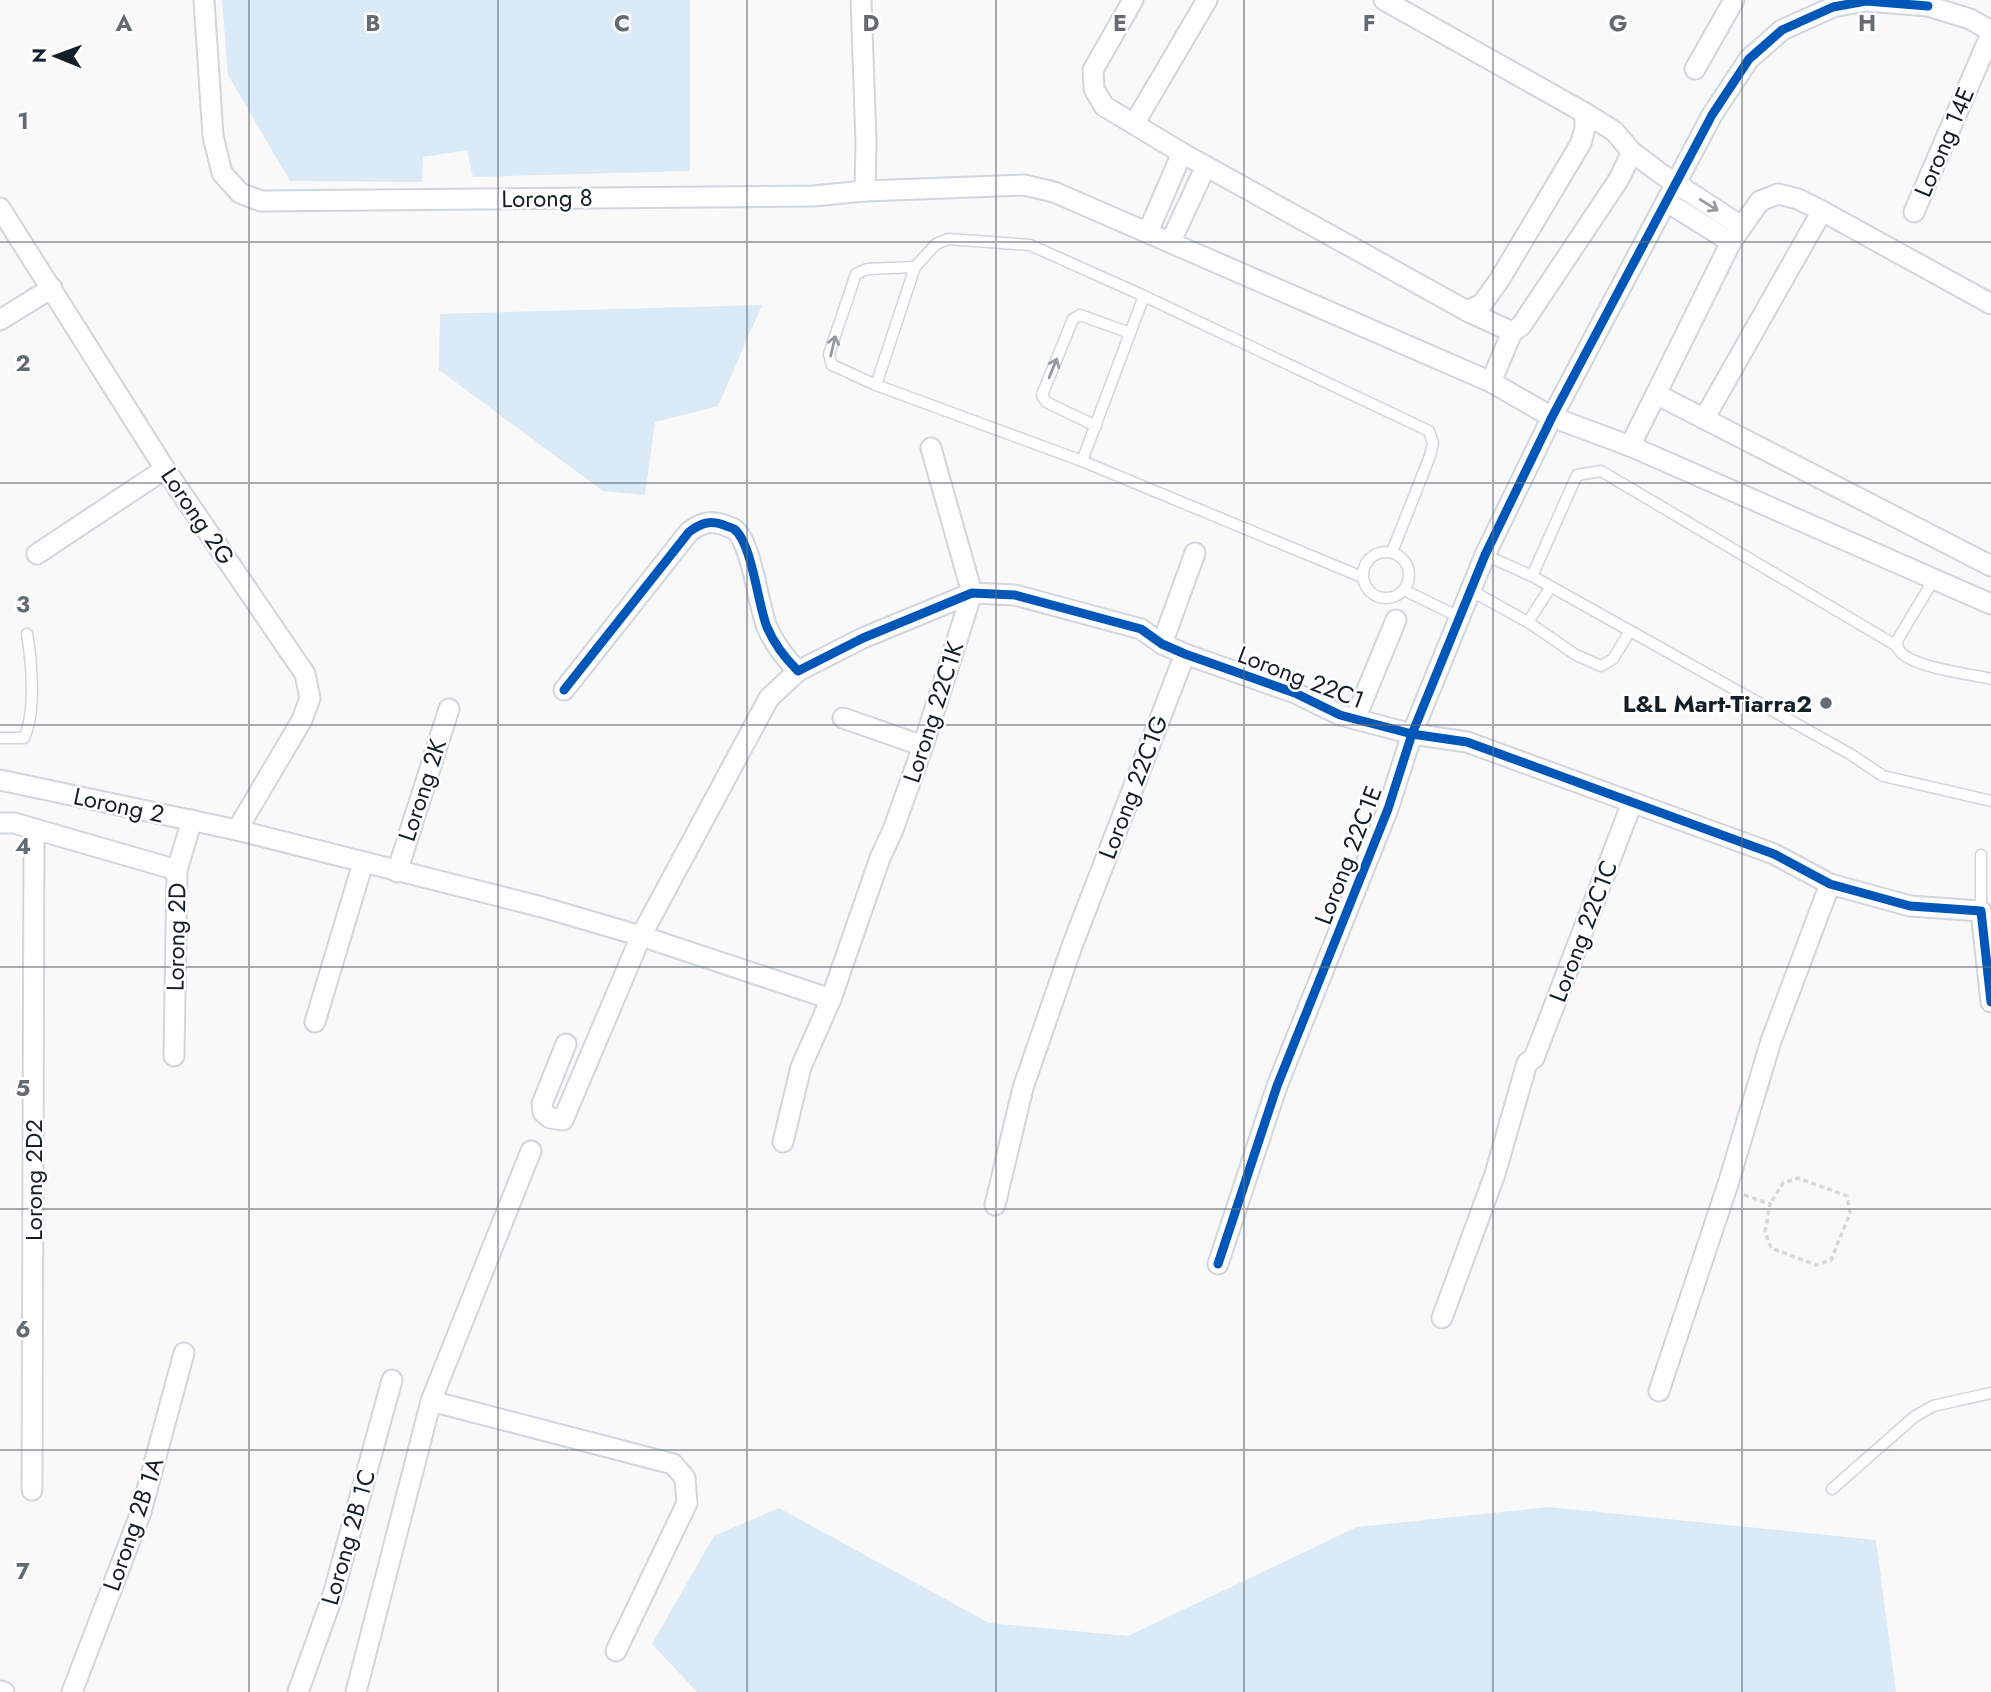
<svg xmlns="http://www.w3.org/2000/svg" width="1991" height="1692" font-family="Jost,sans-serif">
  <rect width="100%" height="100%" fill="#f9f9f9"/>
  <g fill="#dbeaf7">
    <path d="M222,0H690V171L473,177L467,150L423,157L422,182L290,181L228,75Z"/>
    <path d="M762,305L718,406L655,422L645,495L603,491L439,370L440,314Z"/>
    <path d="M1549,1507L1876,1540L1896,1692H697L652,1644L714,1536L779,1508L989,1623L1128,1636L1357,1527Z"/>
  </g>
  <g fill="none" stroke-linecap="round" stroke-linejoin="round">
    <g stroke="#d1d6dc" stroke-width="13">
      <g id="service">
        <path d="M915,267L867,269L856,274L829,354L832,365L876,385L1082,461L1362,577"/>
        <path d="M876,385L915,267L936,244L948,239L1030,245L1144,296L1429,431L1433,443L1430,456L1392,552"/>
        <path d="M1096,426L1046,402L1042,395L1073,319L1080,315L1130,333"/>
        <path d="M1082,461L1144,296"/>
        <circle cx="1386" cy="575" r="23"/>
        <path d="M1485,555L1532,576L1850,754L1883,776L1991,801"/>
        <path d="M1532,576L1577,475L1601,471L1897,646"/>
        <path d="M1934,579L1898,639C1897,644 1896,645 1899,650C1909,667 1971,674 1991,679"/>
        <path d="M1404,590L1459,617"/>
        <path d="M1470,590L1528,622L1550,588"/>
        <path d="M1528,622L1576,655L1601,666L1613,659L1630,631"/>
        <path d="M0,738H24C36,712 32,663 27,634"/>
        <path d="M1981,855V911"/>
        <path d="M1832,1489L1914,1417L1933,1406L1991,1393"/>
      </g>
    </g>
    <g stroke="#d1d6dc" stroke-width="23">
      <g id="minor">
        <path d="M204,0L213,136L222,173L240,193L261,201L813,196L865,191L866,142L861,0"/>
        <path d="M1133,0L1093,70L1094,89L1104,106L1182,153L1467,311L1512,332L1521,326L1619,179L1632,152"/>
        <path d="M1384,0L1585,113L1614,131L1632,152L1660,173L1741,226"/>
        <path d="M1920,0L1928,6L1970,19L1991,31"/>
        <path d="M1695,69L1734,0"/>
        <path d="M1134,124L1207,0"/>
        <path d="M865,191L1024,185L1054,192L1491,382L1552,417L1630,446L1991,604"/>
        <path d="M1667,202L1731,242"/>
        <path d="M0,208L165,469L305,674L310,698L302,720L237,830"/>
        <path d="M1914,212L1991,34"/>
        <path d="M1148,232L1182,153"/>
        <path d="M1171,241L1206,166"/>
        <path d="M1991,304L1822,211L1798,199L1778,194L1760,201L1731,242L1656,394L1991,566"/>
        <path d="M1467,311L1482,304L1500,279L1581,143L1585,128V113"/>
        <path d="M0,320L52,288"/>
        <path d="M1491,382L1512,332"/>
        <path d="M1704,419L1822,211"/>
        <path d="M1630,446L1656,394"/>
        <path d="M37,554L165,469"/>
        <path d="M1162,644L1195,553"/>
        <path d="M564,690L689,532C701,523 710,520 724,525C727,527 731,527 734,529C752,542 758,606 767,627C774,644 785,658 798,671L863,638L972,593L1015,595L1141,629L1162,644L1185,654L1295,693L1340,715L1412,734L1467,742L1774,854L1830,884L1910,906L1981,911L1991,1002"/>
        <path d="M843,718L923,746"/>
        <path d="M1355,719L1396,620"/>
        <path d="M0,780L237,830L542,907L641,936L769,698L798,671"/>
        <path d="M0,823H14L177,870"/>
        <path d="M397,872L449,709"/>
        <path d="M315,1022L363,863"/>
        <path d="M566,1044L542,1104L543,1112L550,1118L563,1120L641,936L831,999L880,858L893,830L923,746L972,593L931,448"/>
        <path d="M174,1056L177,870L192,820"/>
        <path d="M783,1142L801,1067L831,999"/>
        <path d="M995,1205L1023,1088L1072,946L1185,654"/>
        <path d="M1218,1264L1277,1086L1388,809L1412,734L1485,555L1552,417L1712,115L1749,59L1782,30L1833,7L1866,1L1928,6"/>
        <path d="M1442,1318L1495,1174L1527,1063L1534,1058L1632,803"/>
        <path d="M1659,1391L1728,1184L1771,1041L1830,884"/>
        <path d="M431,1401L531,1151"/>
        <path d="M32,1490L34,829"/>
        <path d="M0,1691L4,1692"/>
        <path d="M72,1692L141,1512L184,1353"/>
        <path d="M298,1692L333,1595L392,1380"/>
        <path d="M356,1692L431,1401L673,1464L685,1478L687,1503L616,1651"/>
      </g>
    </g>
    <path stroke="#d7d8d9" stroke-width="3.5" stroke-dasharray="5 3.5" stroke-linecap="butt" d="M1744,1195L1770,1204L1765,1232L1771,1248L1816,1265L1831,1260L1850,1213L1847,1196L1798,1178L1783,1183L1770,1204"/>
    <use href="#service" stroke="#fefefe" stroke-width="10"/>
    <use href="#minor" stroke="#fefefe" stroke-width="19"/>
    <g stroke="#fff" stroke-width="13">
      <g id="cycleway">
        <path d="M564,690L689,532C701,523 710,520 724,525C727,527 731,527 734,529C752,542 758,606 767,627C774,644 785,658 798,671L863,638L972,593L1015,595L1141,629L1162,644L1185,654L1295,693L1340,715L1412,734L1467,742L1774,854L1830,884L1910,906L1981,911L1991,1002"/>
        <path d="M1218,1264L1277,1086L1388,809L1412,734L1485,555L1552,417L1712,115L1749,59L1782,30L1833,7L1866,1L1928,6"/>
      </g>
    </g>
    <use href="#cycleway" stroke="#0057b8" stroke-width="9"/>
  </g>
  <defs><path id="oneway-shaft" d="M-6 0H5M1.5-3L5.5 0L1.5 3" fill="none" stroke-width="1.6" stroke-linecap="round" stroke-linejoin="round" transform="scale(1.75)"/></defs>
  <g stroke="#959a9e">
    <use href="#oneway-shaft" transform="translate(1709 205) rotate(32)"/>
    <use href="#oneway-shaft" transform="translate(833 346) rotate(-77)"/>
    <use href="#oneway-shaft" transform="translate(1053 368) rotate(-68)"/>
  </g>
  <path fill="none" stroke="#646b71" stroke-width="2" stroke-opacity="0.55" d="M249,0V1692M498,0V1692M747,0V1692M996,0V1692M1244,0V1692M1493,0V1692M1742,0V1692M0,242H1991M0,483H1991M0,725H1991M0,967H1991M0,1209H1991M0,1450H1991"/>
  <circle fill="#646b71" stroke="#fff" stroke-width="2.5" cx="1826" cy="703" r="7"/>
  <g text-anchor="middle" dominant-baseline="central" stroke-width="5" stroke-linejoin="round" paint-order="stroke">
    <g font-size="24" fill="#141f28" stroke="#fff">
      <text transform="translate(1944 142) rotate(-67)">Lorong 14E</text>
      <text transform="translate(547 198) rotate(-1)">Lorong 8</text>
      <text transform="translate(198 516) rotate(56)">Lorong 2G</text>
      <text transform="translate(1301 677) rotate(21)">Lorong 22C1</text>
      <text transform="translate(933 712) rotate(-72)">Lorong 22C1K</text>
      <text transform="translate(1133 787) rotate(-69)">Lorong 22C1G</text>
      <text transform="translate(422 790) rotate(-72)">Lorong 2K</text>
      <text transform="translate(119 805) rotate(12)">Lorong 2</text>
      <text transform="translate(1348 855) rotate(-69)">Lorong 22C1E</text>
      <text transform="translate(1583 931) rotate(-69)">Lorong 22C1C</text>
      <text transform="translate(176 937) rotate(-89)">Lorong 2D</text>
      <text transform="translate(33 1180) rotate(-90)">Lorong 2D2</text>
      <text transform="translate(133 1524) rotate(-71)">Lorong 2B 1A</text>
      <text transform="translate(348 1537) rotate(-74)">Lorong 2B 1C</text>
    </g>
    <g font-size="24" font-weight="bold" fill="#141f28" stroke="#fff" text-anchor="end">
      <text x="1812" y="703">L&amp;L Mart-Tiarra2</text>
    </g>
  </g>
  <g font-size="23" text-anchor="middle" font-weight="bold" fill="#646b71" stroke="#fff" stroke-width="5" stroke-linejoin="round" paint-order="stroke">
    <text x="124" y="31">A</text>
    <text x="373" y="31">B</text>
    <text x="622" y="31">C</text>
    <text x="871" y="31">D</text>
    <text x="1120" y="31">E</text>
    <text x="1369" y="31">F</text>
    <text x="1618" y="31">G</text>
    <text x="1867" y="31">H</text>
    <text x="23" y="129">1</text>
    <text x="23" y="371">2</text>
    <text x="23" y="612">3</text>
    <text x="23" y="854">4</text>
    <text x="23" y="1096">5</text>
    <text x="23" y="1337">6</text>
    <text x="23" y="1579">7</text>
  </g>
  <g transform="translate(56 56) rotate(271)" stroke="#ffffff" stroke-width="5" paint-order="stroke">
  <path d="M0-5L12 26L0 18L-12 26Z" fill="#141f28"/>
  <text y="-10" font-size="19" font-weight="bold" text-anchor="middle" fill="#141f28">N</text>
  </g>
</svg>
